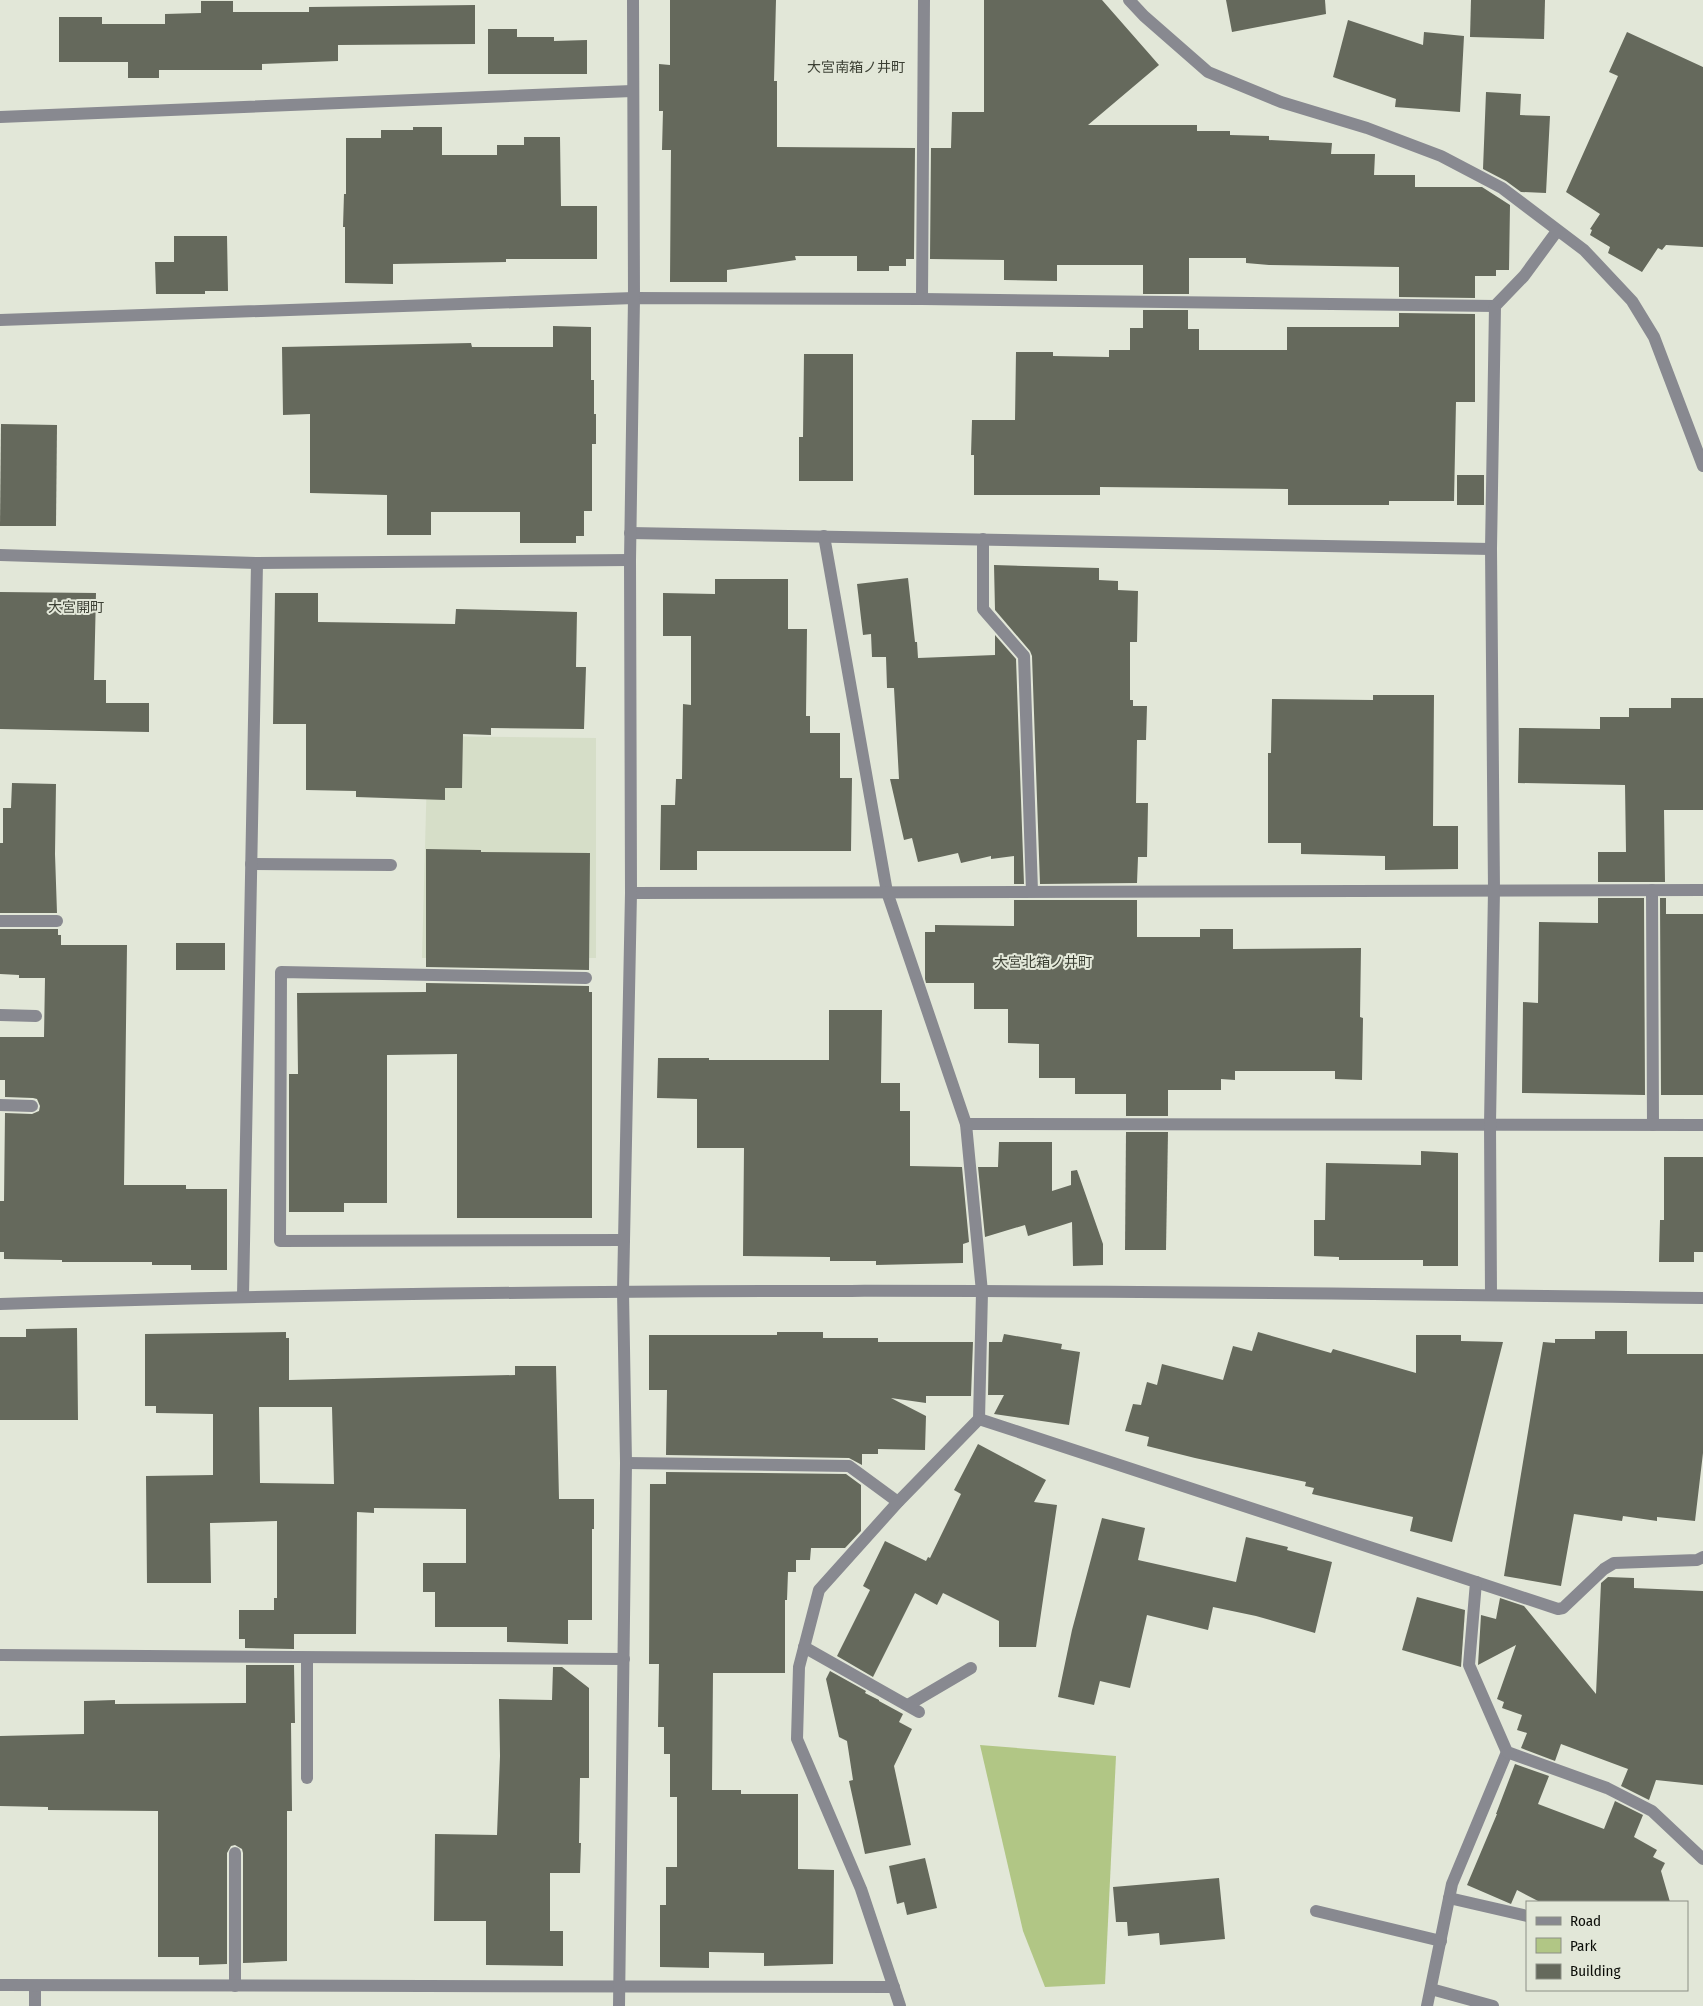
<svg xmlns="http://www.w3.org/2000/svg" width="1703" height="2006" font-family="'Fira Sans Condensed','Noto Sans JP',sans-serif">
  <rect width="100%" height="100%" fill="#e2e7d8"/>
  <path fill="#d6dec8" d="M428,736L596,738V958H422Z"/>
  <path fill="#b1c685" d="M980,1745L1116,1756L1105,1984L1045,1987L1023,1931Z"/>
  <g fill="#65695c" fill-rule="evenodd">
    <path d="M670,0H776L774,81H777V147L915,148L914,259H906V266H889V271H857V256H795L796,260L727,270V282H670L671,150H662L663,111H659V64L670,65Z"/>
    <path d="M984,0H1102L1159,65L1088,125H1197V131H1230V135L1269,136V140L1332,143L1331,154H1375L1374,175H1415V187H1482L1510,205L1509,270H1496V276H1475V298L1399,297V267L1269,265L1246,263V258H1189V294H1143V265H1057V281L1004,280V260L930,259L931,148H951L952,112H984Z"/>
    <path d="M1226,0H1325L1326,14L1232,32Z"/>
    <path d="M1471,0H1545L1544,39L1470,37Z"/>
    <path d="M201,1H233V12H309V7L475,5V44L338,45V61L262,64V70H159V78H128V62H59V17H102V24H165V14L201,13Z"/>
    <path d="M1348,20L1423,45L1424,32L1464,36L1460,112L1395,107L1396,99L1333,77Z"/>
    <path d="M488,29H517V37H554V41L587,40V74H488Z"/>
    <path d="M1627,32L1703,67V247L1666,245L1662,250L1658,248L1642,272L1608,253L1610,247L1590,235L1592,230L1590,229L1600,214L1566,192L1618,76L1609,72Z"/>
    <path d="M1486,92L1521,94L1520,115L1550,116L1546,193L1521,192L1506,181L1483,169Z"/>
    <path d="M413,127H442V155H497V145H524V137H560L561,206H597V259H506V262L393,264V284L345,283V227H343L344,194H346V138H381V130H413Z"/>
    <path d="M174,236H227L228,291H205V294H156L155,262H174Z"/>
    <path d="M1143,310H1188V329H1199V350H1287V327H1399V313L1475,314V402H1456L1454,501H1389V505H1288V489L1100,487V495H974V455H971L972,420H1015L1016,352H1053V356L1109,357V350H1130V328H1143Z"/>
    <path d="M553,326L591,327V380H594V414H596V444H592V511H584V536H576V543H520V512H431V535H387V495L310,493V414L283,415L282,347L471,343L472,347H553Z"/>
    <path d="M804,354H853V481H799V437H803Z"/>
    <path d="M1,424L57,425L56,526H0Z"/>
    <rect x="1457" y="475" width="27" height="30"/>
    <path d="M994,565L1099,568V580L1118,581V590L1138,591L1137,642H1130V700H1133V706H1147L1146,740H1137L1136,803H1148L1147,857H1138L1137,883L1040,884L1032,656L1030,651L995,610Z"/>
    <path d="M908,578L915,642H917L918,658L995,655V635L1016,659L1024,884H1014V856L991,859V856L961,863L958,853L918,862L912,838L904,840L890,779H899L894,688H887L886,657H872L871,634L863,635L857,584Z"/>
    <path d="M715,579H788V629H807L806,716H810V733H840V778H852L851,851H697V870H660L661,805H675L676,779H682L683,704L691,705V636H663V593L715,594Z"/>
    <path d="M0,592L96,593L94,680H106V703H149V732L0,729Z"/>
    <path d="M275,593H318V622L455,624L456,609L577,612L576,667H586L584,729L491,728V735L463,734L462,788H445V800L356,797V791L306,790V724H273Z"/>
    <path d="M1373,695H1434L1433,826H1458V869L1385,870V856L1301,854V843H1268V753H1271L1272,699L1373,700Z"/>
    <path d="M1671,698H1703V810H1664L1665,882H1598V852H1626L1625,785L1518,783L1519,728L1600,729V717H1629V708H1671Z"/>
    <path d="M12,783L56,784L55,854L57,913H0V843H3V808H11Z"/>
    <path d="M426,849L481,850V852L590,853L589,970L426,967Z"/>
    <path d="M1598,898H1644L1645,1095L1522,1093L1523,1002L1538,1003L1539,922L1598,923Z"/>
    <path d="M1660,898H1666V914H1703V1095H1661Z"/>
    <path d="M1014,900H1137V937H1200V929H1233V949L1361,948L1360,1017L1363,1018L1362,1080L1335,1079V1071H1235V1080L1221,1079V1090H1168V1116H1126V1094H1075V1078H1039V1044L1008,1043V1009H974V983H926L925,979V932H935V925L1014,926Z"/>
    <path d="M0,929H58V935H61V945H127L124,1185H186V1189H227V1270H191V1265H152V1262H62V1260L4,1259V1252H0V1201H4L5,1113L32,1114L39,1111L40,1106L37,1099L33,1098L5,1097V1080H0V1037H44L45,978H19V975L0,974Z"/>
    <rect x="176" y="943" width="49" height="27"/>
    <path d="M426,983L589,986V992H592V1218H457V1054L387,1055V1203H344V1212H289V1074H298L297,993L426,992Z"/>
    <path d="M829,1010H882L881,1083H900V1111H910V1166L962,1167L969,1242L963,1244V1263L876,1265V1261H830V1257L743,1256L744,1148H697V1099L657,1098L658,1058H709V1060H829Z"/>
    <path d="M1126,1132H1168L1166,1250H1125Z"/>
    <path d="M999,1142H1052V1191L1071,1185V1171L1077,1170L1103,1244V1265L1073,1266L1072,1222L1028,1236L1025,1225L985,1237L978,1167H998Z"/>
    <path d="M1421,1151L1458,1153V1266H1423V1260H1339V1257L1314,1256V1220H1325L1326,1163L1421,1165Z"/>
    <path d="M1664,1157H1703V1252H1694V1262H1659L1660,1220H1664Z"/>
    <path d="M77,1328L78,1420H0V1337H26V1329Z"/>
    <path d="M1595,1331H1627V1354H1703V1453L1695,1521L1657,1517V1521L1623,1516L1622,1521L1574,1514L1561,1586L1504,1576L1543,1342L1555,1343V1339H1595Z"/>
    <path d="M286,1332V1338H289V1380L515,1375V1366H556L559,1499H594V1529H592V1620H568V1644L507,1642V1627H435V1592H423V1563H466V1509L374,1508V1513L357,1512L356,1634H294V1649L245,1648V1639H239V1610H274V1598H277V1521L210,1523L211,1583H147L146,1476L213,1475V1414L156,1413V1406H145V1334ZM259,1407H332L334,1484L260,1483Z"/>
    <path d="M777,1332H823V1338H878V1342H973L971,1396H926V1403L891,1398L926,1416L925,1450L878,1449V1454H862V1465L849,1458L666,1455L667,1390H649V1335H777Z"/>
    <path d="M1258,1332L1331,1353L1333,1349L1416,1373V1335H1461V1341L1503,1342L1452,1542L1410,1531L1413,1517L1312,1494L1314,1488L1305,1486L1306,1482L1195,1458L1147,1446L1149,1437L1125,1431L1133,1404L1141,1405L1147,1382L1157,1385L1162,1364L1223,1380L1233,1346L1252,1351Z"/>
    <path d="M1004,1334L1062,1344L1061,1349L1080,1352L1069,1425L994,1414L1004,1395H988L989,1342H1002Z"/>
    <path d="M978,1444L1046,1480L1034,1502L1057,1505L1036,1647H999V1621L943,1593L937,1605L915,1593L873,1677L837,1656L870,1590L863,1586L885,1541L926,1561L928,1557L930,1558L961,1494L954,1490Z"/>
    <path d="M666,1472L846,1474L861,1485V1531L845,1548H811L810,1560H796V1572H788L787,1600H785V1673H713L712,1790H741V1794H798V1869L834,1870L833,1964L764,1966V1953L709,1952V1968L660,1967V1905H666V1867H677V1797H670V1754H664V1727H658L659,1664H649L650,1484H666Z"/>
    <path d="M1102,1518L1145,1528L1138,1560L1236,1582L1246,1537L1288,1547L1287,1550L1332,1562L1315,1633L1256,1616L1213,1607L1208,1630L1147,1615L1130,1688L1100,1681L1094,1705L1058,1697L1072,1630Z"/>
    <path d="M1608,1577L1634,1578V1588L1703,1591V1785L1656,1780L1649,1800L1621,1786L1628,1769L1561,1744L1555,1761L1521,1748L1527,1733L1517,1730L1522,1715L1502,1708L1504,1702L1497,1699L1516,1645L1478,1665L1481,1615L1496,1619L1500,1598L1524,1606L1596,1694L1601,1583Z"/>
    <path d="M1417,1597L1465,1610L1461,1667L1402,1650Z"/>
    <path d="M246,1665H294L295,1723H291L292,1811H287V1961L243,1963V1853L242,1849L235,1845L231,1846L227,1853V1964L199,1965V1957H158V1811L48,1810V1807L0,1806V1736L84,1734V1701L115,1700V1704L246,1703Z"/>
    <path d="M553,1667H562L589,1688V1778H580L579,1843H581L580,1873H550V1931H563V1966L486,1965V1921H434L435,1834L497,1835L500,1756L499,1699L552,1700Z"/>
    <path d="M830,1671L866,1691L865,1693L879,1700V1701L903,1714L899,1722L912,1729L894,1766L911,1845L865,1854L849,1781L853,1780L847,1741L839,1737L826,1679Z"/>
    <path d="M1515,1764L1549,1776L1538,1804L1604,1829L1615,1801L1643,1815L1634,1837L1657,1850L1653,1857L1665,1863L1661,1871L1670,1902H1540L1517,1890L1511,1904L1467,1885L1497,1814H1496Z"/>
    <path d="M925,1858L937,1908L907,1915L904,1902L897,1904L889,1866Z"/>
    <path d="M1219,1878L1225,1939L1160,1945L1159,1933L1128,1936L1127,1922H1116L1113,1887Z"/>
  </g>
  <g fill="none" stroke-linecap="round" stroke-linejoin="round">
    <g stroke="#888990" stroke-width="12">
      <path d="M983,539V609L1024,656L1032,891"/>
      <path d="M251,864L391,865"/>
      <path d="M1652,890L1653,1125"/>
      <path d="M0,921H57"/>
      <path d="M586,978L281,972L280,1241L624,1240"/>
      <path d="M0,1015L36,1016"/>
      <path d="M0,1105L32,1106"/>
      <path d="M626,1463L849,1466L898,1502"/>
      <path d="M1476,1582L1558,1609L1563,1608L1604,1569L1614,1563L1697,1560L1703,1557"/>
      <path d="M804,1647L919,1712"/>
      <path d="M908,1705L971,1668"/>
      <path d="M307,1778V1658"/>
      <path d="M235,1853V1986"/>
      <path d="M1449,1898L1527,1916"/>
      <path d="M1316,1911L1441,1941"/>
      <path d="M1431,1989L1493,2006"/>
      <path d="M35,2006V1986"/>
      <path d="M1427,2006L1452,1884L1507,1752"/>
    </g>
    <g stroke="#888990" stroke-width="12">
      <path d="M1129,0L1144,16L1208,72L1281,102L1367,128L1441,156L1502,188L1584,250L1632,301L1654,337L1703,466"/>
      <path d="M0,117L632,91"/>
      <path d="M922,299L924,0"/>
      <path d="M0,320L634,298L922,299L1495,306"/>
      <path d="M630,533L1491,549"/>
      <path d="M824,536L887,892L966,1124L982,1292L979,1419L898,1502L819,1590L799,1667L797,1739L861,1889L900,2006"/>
      <path d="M0,555L257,563L630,560"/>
      <path d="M631,893L1703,890"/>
      <path d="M966,1124L1703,1125"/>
      <path d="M1491,1295L1490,1124L1494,890L1491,549L1495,306L1524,276L1557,231"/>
      <path d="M243,1296L257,563"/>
      <path d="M979,1419L1476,1582L1469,1665L1507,1752L1607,1788L1652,1811L1703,1859"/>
      <path d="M0,1655L624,1659"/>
      <path d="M0,1985L894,1987"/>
    </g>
    <g stroke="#888990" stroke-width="12">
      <path d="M0,1304C567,1285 1135,1290 1703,1298"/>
      <path d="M619,2006L626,1463L623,1291L631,893L630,560L634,298L633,0"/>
    </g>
  </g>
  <g text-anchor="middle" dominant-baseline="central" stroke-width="4" stroke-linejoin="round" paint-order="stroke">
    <g font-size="14" fill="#3c4034" stroke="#e2e7d8">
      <text x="856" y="67">大宮南箱ノ井町</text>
      <text x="76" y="607">大宮開町</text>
      <text x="1043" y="962">大宮北箱ノ井町</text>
    </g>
  </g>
  <rect x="1526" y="1901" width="162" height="90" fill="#e2e7d8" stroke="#8c9085"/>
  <rect x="1536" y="1917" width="25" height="8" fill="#888990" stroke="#8c9085"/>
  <text x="1570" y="1926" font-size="15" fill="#0b0d08">Road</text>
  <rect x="1536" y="1938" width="25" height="15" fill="#b1c685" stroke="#8c9085"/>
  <text x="1570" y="1951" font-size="15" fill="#0b0d08">Park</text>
  <rect x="1536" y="1964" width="25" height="15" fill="#65695c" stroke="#8c9085"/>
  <text x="1570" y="1976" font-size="15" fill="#0b0d08">Building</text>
</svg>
